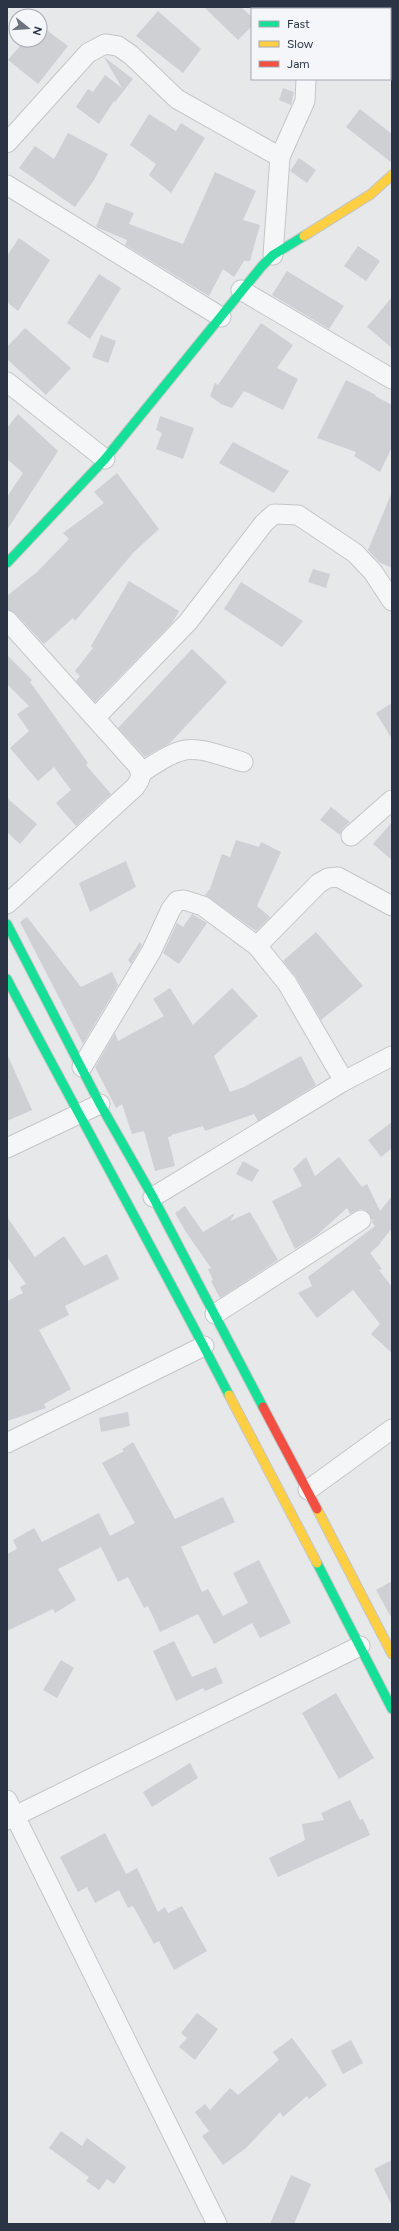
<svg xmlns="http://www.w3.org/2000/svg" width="399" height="2231" font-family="Figtree,sans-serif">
  <rect width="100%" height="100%" fill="#e6e8ea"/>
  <g fill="#ced0d3">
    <path d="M204,7H241L252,17V26L238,40Z"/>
    <path d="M158,11L201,49L183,73L136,36Z"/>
    <path d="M40,25L68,46L38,84L8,60L25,40H40Z"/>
    <path d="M104,57L133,79L115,102L114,101L99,124L76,107L88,89L93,92L105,75L122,88Z"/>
    <path d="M283,88L294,92L291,105L279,100Z"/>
    <path d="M360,109L392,134V163L346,127Z"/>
    <path d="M149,114L176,131L181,123L205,138L171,193L149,175L156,164L130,145Z"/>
    <path d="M68,133L108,154L94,180L75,207L19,168L35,146L54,159Z"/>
    <path d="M299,158L316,170L307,183L290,171Z"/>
    <path d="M215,172L256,191L243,220L260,225L250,261H244L234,277L223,269L209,296L125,245L127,240L96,227L106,202L134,213L129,224L183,244Z"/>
    <path d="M19,238L50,260L18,311L7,302V256Z"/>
    <path d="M358,246L380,261L366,281L344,266Z"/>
    <path d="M287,271L344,306L329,329L272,295Z"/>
    <path d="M99,274L121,288L90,339L67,323Z"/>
    <path d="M392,297V348L367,327Z"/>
    <path d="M261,323L293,345L277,368L298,379L283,410L244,391L232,408L221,404L210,396L215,383L218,385Z"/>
    <path d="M25,328L71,368L46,395L7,359V347Z"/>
    <path d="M101,335L116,341L108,363L92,357Z"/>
    <path d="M346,380L376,395L375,396L392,405V447L380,472L354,456L356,452L317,438Z"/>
    <path d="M18,414L58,451L7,530V497L23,473L7,459V428Z"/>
    <path d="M160,416L194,428L183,459L156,449L162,433L156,430Z"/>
    <path d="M233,442L289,471L274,493L219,463Z"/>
    <path d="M117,473L159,529L134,552L75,621L73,618L44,644L15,613L7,609V596L37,572L69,539L63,533L104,503L94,492Z"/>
    <path d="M392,492V568L379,562L368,550Z"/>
    <path d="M313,569L330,574L326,588L308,582Z"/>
    <path d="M129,581L179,611L172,623L95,702L76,681L80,676L75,671L93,648L91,646Z"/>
    <path d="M241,582L303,621L282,647L224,609Z"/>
    <path d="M192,649L227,682L170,743L145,757L118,728Z"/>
    <path d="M7,655L32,680L30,682L88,763L86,765L111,794L76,826L56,803L71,790L54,767L38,781L10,748L29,731L17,714L29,706L7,684Z"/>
    <path d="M392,703V739L376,713Z"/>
    <path d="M7,798L37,824L20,844L7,832Z"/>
    <path d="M331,807L350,822L343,828L340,835L320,820Z"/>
    <path d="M392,822V860L373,844Z"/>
    <path d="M236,840L259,847L261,842L281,852L257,906L270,917L256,931L205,895L210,889L222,854L230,857Z"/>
    <path d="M126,861L136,887L90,912L79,883Z"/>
    <path d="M192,914L207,923L179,964L163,953L177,923L183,927Z"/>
    <path d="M27,917L81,987L112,972L118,985L83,1044L20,922Z"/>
    <path d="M316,932L363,986L321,1020L296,977L283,961Z"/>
    <path d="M140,942L142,945L131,964L128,960Z"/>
    <path d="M170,988L193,1025L232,988L258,1016L214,1056L230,1092L244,1087L301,1056L316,1085L258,1121L254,1114L205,1131L203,1126L171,1135L172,1136L168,1137L175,1166L155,1171L144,1131L132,1134L122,1104L116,1108L95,1067L115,1033L118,1041L164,1016L153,999Z"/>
    <path d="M7,1054L32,1110L7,1121Z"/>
    <path d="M392,1122V1148L381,1157L368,1140Z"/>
    <path d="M306,1157L315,1176L339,1157L362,1187L367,1184L380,1211L392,1196V1228L378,1246L370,1253L382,1269L379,1270L392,1287V1353L371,1334L380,1324L353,1290L317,1318L298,1293L312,1286L308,1277L375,1226L372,1222L374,1219L372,1220L366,1210L360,1209L350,1214L347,1208L317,1235L295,1249L272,1201L302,1186L293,1169Z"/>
    <path d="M243,1161L259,1170L252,1182L236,1174Z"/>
    <path d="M185,1206L203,1232L235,1213L230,1221L250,1212L278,1260L220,1298L211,1281L213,1280L208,1269L211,1268L186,1232L175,1213Z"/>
    <path d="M7,1217L35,1257L64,1236L84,1266L107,1254L119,1279L65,1306L69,1315L39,1330L71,1389L44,1404L46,1408L7,1421V1301L23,1293L20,1287L26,1284L7,1257Z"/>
    <path d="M128,1412L130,1426L101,1432L99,1418Z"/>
    <path d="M133,1442L175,1519L223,1497L235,1522L181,1547L202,1592L208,1589L223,1616L248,1603L233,1573L259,1560L291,1623L260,1638L252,1623L214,1644L198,1614L160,1632L148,1606L144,1608L128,1577L118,1582L101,1547L58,1569L76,1600L55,1613L53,1609L7,1631V1554L17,1549L13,1540L34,1528L42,1542L99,1513L110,1536L135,1523L102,1463L124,1451L122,1449Z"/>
    <path d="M392,1581V1619L376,1590Z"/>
    <path d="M174,1641L192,1677L216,1667L223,1683L205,1691L203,1688L176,1701L153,1651Z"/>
    <path d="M61,1660L74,1668L57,1698L43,1690Z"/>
    <path d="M336,1693L374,1758L339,1779L302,1713Z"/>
    <path d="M190,1763L198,1778L152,1807L143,1792Z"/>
    <path d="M350,1800L360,1820L363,1819L370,1835L278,1877L269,1858L305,1840L302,1824L324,1820L321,1813Z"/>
    <path d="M105,1833L126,1874L137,1868L158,1912L165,1907L168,1913L182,1906L207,1951L174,1970L159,1941L154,1944L133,1906L128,1908L119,1890L95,1903L87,1887L78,1892L60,1857Z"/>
    <path d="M197,2013L218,2029L195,2060L179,2047L187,2038L181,2033Z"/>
    <path d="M292,2038L327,2085L309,2099L307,2096L283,2117L280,2112L246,2148L223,2165L202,2136L209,2131L195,2112L205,2104L210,2110L230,2088L238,2095L279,2060L273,2052Z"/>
    <path d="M351,2040L363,2063L343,2074L331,2051Z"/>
    <path d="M61,2131L82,2146L87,2138L126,2167L114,2184L107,2179L99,2190L86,2181L89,2177L49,2148Z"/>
    <path d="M392,2160V2206L374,2169Z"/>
    <path d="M291,2175L311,2184L294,2224H270Z"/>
  </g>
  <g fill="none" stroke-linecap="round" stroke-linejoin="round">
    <g stroke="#c4c6c8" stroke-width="21">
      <g id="street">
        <path d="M311,9V7"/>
        <path d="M7,143L88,53L105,44L118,46L131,55L177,99L280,157"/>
        <path d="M7,185L221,317"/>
        <path d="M273,255L280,157L305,101L306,79"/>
        <path d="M241,290L392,379"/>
        <path d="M7,382L105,459"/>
        <path d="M7,620L138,766C142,775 141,779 135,787L7,904"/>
        <path d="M96,717L188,622L264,523L274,514L298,515L355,553L373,572L392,601"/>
        <path d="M141,773C189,741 189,746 243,762"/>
        <path d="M351,836L392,800"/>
        <path d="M257,946L319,883L328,878L338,877L392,906"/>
        <path d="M82,1067L151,952L171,909L177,901L184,900L203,906L257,946L287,983L344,1081"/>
        <path d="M7,1148L100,1104"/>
        <path d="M153,1197L344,1081L392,1056"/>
        <path d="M215,1314L361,1220"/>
        <path d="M7,1443L204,1346"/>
        <path d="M308,1490L392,1429"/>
        <path d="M7,1800L217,2224"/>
        <path d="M7,1820L360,1646"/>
      </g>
    </g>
    <g stroke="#c4c6c8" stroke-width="11">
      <g id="fast">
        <path d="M7,563L105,459L262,266L273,255L304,236"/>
        <path d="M7,924L100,1104L153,1197L263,1407"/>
        <path d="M7,979C80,1118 157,1255 229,1395"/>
        <path d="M317,1563L392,1709"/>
      </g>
    </g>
    <g stroke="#c4c6c8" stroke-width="11">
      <g id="slow">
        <path d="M304,236L371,194L392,175"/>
        <path d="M229,1395L317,1563"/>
        <path d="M317,1509L392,1654"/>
      </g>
    </g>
    <g stroke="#c4c6c8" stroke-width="11">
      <path id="jam" d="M263,1407L317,1509"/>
    </g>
    <use href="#street" stroke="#f5f6f7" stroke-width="19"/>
    <use href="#fast" stroke="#16e098" stroke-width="9"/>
    <use href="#slow" stroke="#ffcf43" stroke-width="9"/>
    <use href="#jam" stroke="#f24e42" stroke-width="9"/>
  </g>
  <rect width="399" height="2231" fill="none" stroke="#2b3445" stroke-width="16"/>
  <rect x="251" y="8" width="140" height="72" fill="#f4f6f9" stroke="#a4a8b1"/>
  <rect x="259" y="21" width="20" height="6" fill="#16e098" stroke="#a4a8b1"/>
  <text x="287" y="28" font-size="12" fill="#2b3445">Fast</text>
  <rect x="259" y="41" width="20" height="6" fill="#ffcf43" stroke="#a4a8b1"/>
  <text x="287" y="48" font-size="12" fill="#2b3445">Slow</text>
  <rect x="259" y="61" width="20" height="6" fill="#f24e42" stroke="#a4a8b1"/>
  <text x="287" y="68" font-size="12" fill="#2b3445">Jam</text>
  <g transform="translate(28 28) rotate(107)"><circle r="19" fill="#f4f6f9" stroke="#a4a8b1"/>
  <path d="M0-3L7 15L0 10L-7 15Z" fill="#6c737f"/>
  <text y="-6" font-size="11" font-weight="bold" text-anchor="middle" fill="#2b3445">N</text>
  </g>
</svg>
